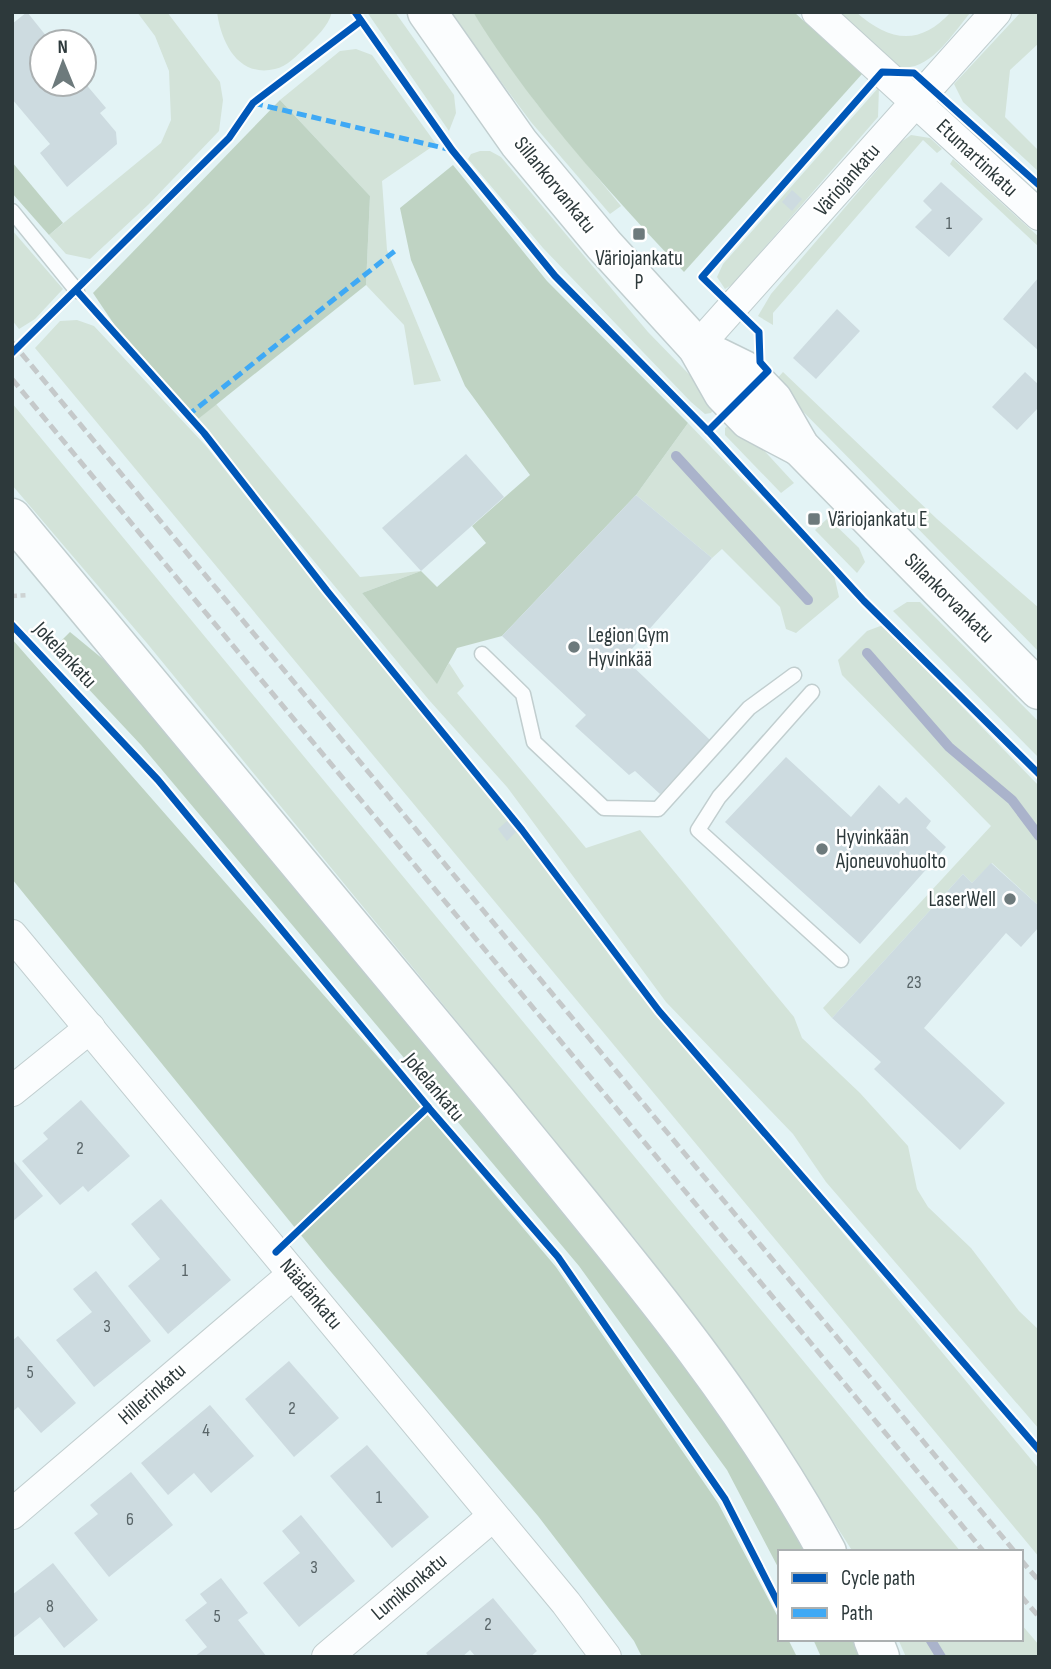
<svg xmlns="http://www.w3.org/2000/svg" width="1051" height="1669" font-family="'Sofia Sans Condensed',sans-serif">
  <rect width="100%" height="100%" fill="#e3f3f5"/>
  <g fill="#d3e3d9">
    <path d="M137,12H167L220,82L223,100L219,131L149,204L90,259L66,254L49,235L161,143L171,120L169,71L155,36Z"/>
    <path d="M217,12H332C328,27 316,37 306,47C297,55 287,67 275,69C238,78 221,42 217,12Z"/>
    <path d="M367,12H395L454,95L456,113L449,131Z"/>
    <path d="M449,12H473L537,104L621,206L610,214L531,122Z"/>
    <path d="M833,12H856C889,41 919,47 951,12H971C952,34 928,76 895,66Z"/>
    <path d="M1021,12H1039V43L1010,70L1005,117L1039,151V172L963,102L954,84Z"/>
    <path d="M356,49L372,55L436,144L382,181L387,250L441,381L414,385L404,325L366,285L370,196L280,100L340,51Z"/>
    <path d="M879,87L878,117L733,284L725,289L717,277L723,264Z"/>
    <path d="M911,135L930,138L942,149L937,153L923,140L773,313V325L758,316L771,294L901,142Z"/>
    <path d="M480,151H490L501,157L648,332L718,404L711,413L705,414L691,402L543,248L468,159L471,154Z"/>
    <path d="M953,159L1039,237V247L950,164Z"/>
    <path d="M12,230L63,289L35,319L19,329L12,320Z"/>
    <path d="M77,320L94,326L206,446L344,619L523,835L631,985L716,1080L1039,1469V1557L35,348L60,321Z"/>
    <path d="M783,372L937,519L1039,608V652L774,382Z"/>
    <path d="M12,403L961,1552H853L746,1385L637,1241L146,642L12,485Z"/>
    <path d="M216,404L360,577L421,571L362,593L437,683L449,663L464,686L457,693L586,848L640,830L794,1017L802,1038L860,1093L908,1146L917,1189L928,1207L971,1248L1019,1311L1039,1330V1429L826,1182L793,1134L666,1002L507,787L429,700L197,420Z"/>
    <path d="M735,419L794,483L781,493L725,435V428Z"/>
    <path d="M688,423L834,575L839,597L796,633L786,629L780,607L722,549L712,558L636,495Z"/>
    <path d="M828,518L859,548L865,562L857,573L815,530Z"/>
    <path d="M907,602H920L1039,722V758L893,611Z"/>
    <path d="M883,625L1039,786V906L992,863L972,883L963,874L832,1018L823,1008L991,826L842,675L838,660L867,631Z"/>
    <path d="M1021,1624L1039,1645V1657H906L898,1639H1021Z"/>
  </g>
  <g fill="#bfd3c3">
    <path d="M473,12H794L862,74L684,272C608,191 531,107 473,12Z"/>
    <path d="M280,100L370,196L366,285L197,420L122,336L93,293Z"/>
    <path d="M12,162L63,223L49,235L12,193Z"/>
    <path d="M453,165L547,281L688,423L636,495L502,636L457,648L437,684L362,593L421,571L437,587L486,543L472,526L530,475L465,386L411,260L400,208Z"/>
    <path d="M70,632L115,669L182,748L686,1364L750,1455L807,1552H780V1571L727,1470L579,1266L141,745L52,650Z"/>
    <path d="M12,639L406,1089L556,1267L718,1503L780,1621V1639H788L797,1657H642L634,1641L538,1516L326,1266L12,879Z"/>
    <path d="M813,1639H853L861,1657H821Z"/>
  </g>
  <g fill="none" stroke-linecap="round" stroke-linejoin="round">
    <g stroke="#aab3cb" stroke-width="10">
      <path d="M676,456L808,600"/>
      <path d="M867,653L949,747L1012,800L1039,836"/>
      <path d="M930,1639L941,1657"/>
    </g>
  </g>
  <g fill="#cddbe0">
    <path d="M27,12L51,42H42V84L84,82L106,108L100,113L116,132L117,144L67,187L40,153L50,144L12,99V24Z"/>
    <path d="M941,182L983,219L949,257L915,227L932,210L923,201Z"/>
    <path d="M792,190L802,199L792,211L782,202Z"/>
    <path d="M1039,277V351L1003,319Z"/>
    <path d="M837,309L860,331L816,379L793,358Z"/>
    <path d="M1025,372L1039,385V407L1017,430L992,407Z"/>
    <path d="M466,454L504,497L421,571L382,528Z"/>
    <path d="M636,495L712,558L624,658L710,740L660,794L635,771L629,775L575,726L586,715L502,636Z"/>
    <path d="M786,757L851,817L879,785L899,804L906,797L931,821L926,828L946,847L860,944L725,822Z"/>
    <path d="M507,821L516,832L507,841L498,829Z"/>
    <path d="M991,863L1039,906V927L1021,947L1006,933L924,1028L1005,1103L960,1150L874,1069L881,1062L832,1018L963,874L972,883Z"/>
    <path d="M81,1100L130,1156L88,1192L83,1186L60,1205L22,1161L48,1139L43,1133Z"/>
    <path d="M12,1159L43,1196L12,1222Z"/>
    <path d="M161,1199L231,1280L168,1334L128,1286L160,1259L131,1224Z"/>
    <path d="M96,1271L151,1341L94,1387L56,1340L92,1312L73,1289Z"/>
    <path d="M18,1336L76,1403L41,1433L18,1407L12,1412V1341Z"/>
    <path d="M289,1361L339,1418L294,1457L245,1399Z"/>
    <path d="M210,1405L254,1456L211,1493L194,1473L168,1495L141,1463Z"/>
    <path d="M367,1445L429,1517L392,1548L330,1476Z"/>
    <path d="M131,1472L173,1525L109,1577L74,1533L98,1514L90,1505Z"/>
    <path d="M301,1515L355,1581L299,1627L263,1583L300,1553L282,1531Z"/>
    <path d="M53,1563L98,1620L64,1648L40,1617L12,1639V1595Z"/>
    <path d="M221,1578L248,1613L238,1620L267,1657H194L207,1647L185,1620L207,1603L200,1594Z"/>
    <path d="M493,1598L537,1651L530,1657H476L470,1650L462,1657H429L426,1653Z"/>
  </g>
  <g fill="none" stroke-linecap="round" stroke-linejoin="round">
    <g stroke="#c1cecf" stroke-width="17">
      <g id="lane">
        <path d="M12,211L77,291"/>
        <path d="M482,654L523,694L534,742L604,808L658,809L749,708L794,675"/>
        <path d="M812,692L719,797L698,830L841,960"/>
      </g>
    </g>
    <g stroke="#c1cecf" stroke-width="32">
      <g id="street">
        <path d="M817,12L1039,215"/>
        <path d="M697,347L996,12"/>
        <path d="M12,935L566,1603L606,1657"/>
        <path d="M12,1091L90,1028"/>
        <path d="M12,1514L293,1274"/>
        <path d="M327,1657L492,1517"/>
      </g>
    </g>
    <g stroke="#c1cecf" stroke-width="41">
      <g id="secondary">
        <path d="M427,12L519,143L604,245L697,347L723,393L749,420L800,447"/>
        <path d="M697,347L744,370L773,400L800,447L1039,690"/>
        <path d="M12,518C175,713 338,908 499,1104C616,1248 738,1388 827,1552"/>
        <path d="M873,1639L880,1657"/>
      </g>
    </g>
    <path stroke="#ced3d3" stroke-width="4.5" stroke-dasharray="5 3.5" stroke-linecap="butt" d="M12,596L29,595"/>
    <use href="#lane" stroke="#fbfdfe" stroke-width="14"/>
    <use href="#street" stroke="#fbfdfe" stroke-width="30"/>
    <use href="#secondary" stroke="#fbfdfe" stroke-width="38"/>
    <g stroke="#c5c9ca" stroke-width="5" stroke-dasharray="10 5" stroke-linecap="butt">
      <path d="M12,342L1015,1552"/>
      <path d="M12,379L984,1552"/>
      <path d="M1021,1560L1039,1581"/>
      <path d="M1021,1596L1039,1617"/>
    </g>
    <g stroke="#3fa9f5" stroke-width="5" stroke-dasharray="10 5" stroke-linecap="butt">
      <path d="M253,103L452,150"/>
      <path d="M187,416L396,250"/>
    </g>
    <g stroke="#fff" stroke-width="11">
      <g id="cycleway">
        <path d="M355,12L452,150L555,276L708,431L864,601L1039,774"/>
        <path d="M77,291L204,433L327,591L522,830L659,1011L1039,1450"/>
        <path d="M12,353L229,138L253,103L361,21"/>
        <path d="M708,431L768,371L760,362L759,332L702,277L882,72L914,73L1039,185"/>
        <path d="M12,625L158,780L428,1107L558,1257L725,1499L780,1607"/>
        <path d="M276,1252L428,1107"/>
      </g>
    </g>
    <use href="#cycleway" stroke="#0057b8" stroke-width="7"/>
  </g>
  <g fill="#6d7a7c" stroke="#fff" stroke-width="2.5">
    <rect x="632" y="227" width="14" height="14" rx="3.5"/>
    <rect x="807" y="512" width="14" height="14" rx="3.5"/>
    <circle cx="574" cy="647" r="7"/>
    <circle cx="822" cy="849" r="7"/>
    <circle cx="1010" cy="899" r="7"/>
  </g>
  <g text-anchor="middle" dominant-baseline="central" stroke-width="5" stroke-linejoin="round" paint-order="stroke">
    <g font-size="18" fill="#586467">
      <text x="949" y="223">1</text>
      <text x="914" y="982">23</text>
      <text x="80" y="1148">2</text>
      <text x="185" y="1270">1</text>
      <text x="107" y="1326">3</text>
      <text x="30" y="1372">5</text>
      <text x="292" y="1408">2</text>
      <text x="206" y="1430">4</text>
      <text x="379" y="1497">1</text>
      <text x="130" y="1519">6</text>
      <text x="314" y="1567">3</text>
      <text x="50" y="1606">8</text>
      <text x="217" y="1616">5</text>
      <text x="488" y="1624">2</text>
    </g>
    <g font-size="21" fill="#2d393b" stroke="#fff">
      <text transform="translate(977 158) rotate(43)">Etumartinkatu</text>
      <text transform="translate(847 180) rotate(-49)">Väriojankatu</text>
      <text transform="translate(555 185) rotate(51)">Sillankorvankatu</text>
      <text transform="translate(949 598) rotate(45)">Sillankorvankatu</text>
      <text transform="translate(65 655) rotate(47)">Jokelankatu</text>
      <text transform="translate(434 1087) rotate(50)">Jokelankatu</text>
      <text transform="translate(311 1294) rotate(50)">Näädänkatu</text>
      <text transform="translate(152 1394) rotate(-41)">Hillerinkatu</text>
      <text transform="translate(409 1587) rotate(-40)">Lumikonkatu</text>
    </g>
    <g font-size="21" fill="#2d393b" stroke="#fff" text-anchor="start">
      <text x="639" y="258" text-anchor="middle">Väriojankatu<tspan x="639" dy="24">P</tspan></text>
      <text x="828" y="519">Väriojankatu E</text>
      <text x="588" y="635">Legion Gym<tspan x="588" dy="24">Hyvinkää</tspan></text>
      <text x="836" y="837">Hyvinkään<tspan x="836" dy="24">Ajoneuvohuolto</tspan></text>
      <text x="996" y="899" text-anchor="end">LaserWell</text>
    </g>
  </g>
  <rect width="1051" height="1669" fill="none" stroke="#2d393b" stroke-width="28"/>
  <rect x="778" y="1550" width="245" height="91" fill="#ffffff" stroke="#abb0b1" stroke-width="2"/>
  <rect x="792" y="1573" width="35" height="10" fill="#0057b8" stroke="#abb0b1" stroke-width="2"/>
  <text x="841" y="1585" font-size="21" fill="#2d393b">Cycle path</text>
  <rect x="792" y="1608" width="35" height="10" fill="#3fa9f5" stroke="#abb0b1" stroke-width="2"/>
  <text x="841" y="1620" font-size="21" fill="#2d393b">Path</text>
  <g transform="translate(63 63) rotate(359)"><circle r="33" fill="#ffffff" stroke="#abb0b1" stroke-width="2"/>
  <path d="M0-5L12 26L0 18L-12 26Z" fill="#6d7a7c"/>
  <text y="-10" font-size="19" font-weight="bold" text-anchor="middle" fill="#2d393b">N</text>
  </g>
</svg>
